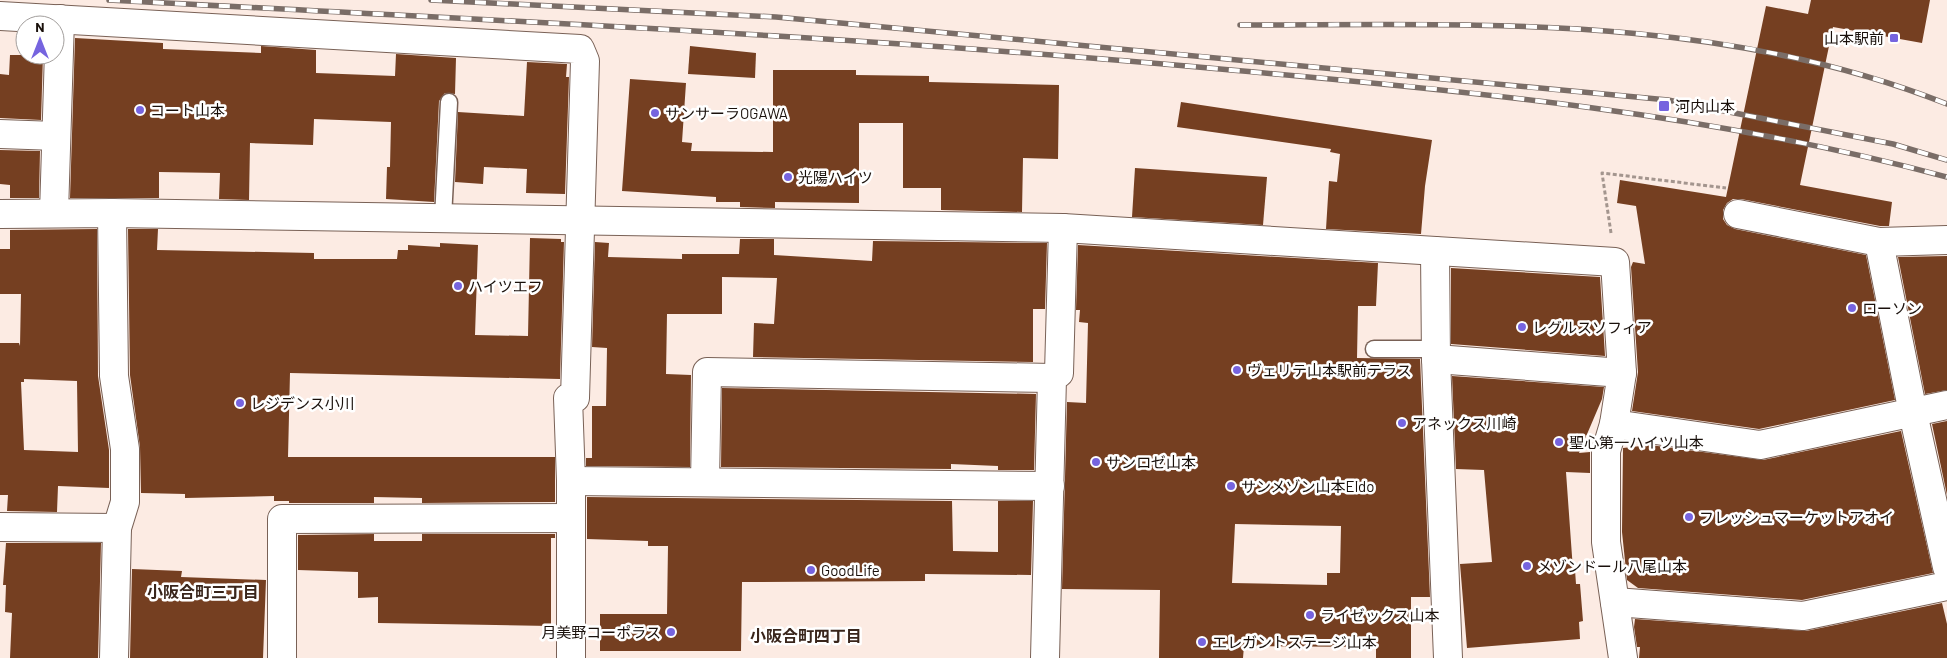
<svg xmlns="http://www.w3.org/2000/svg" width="1947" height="658" font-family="Barlow,'Noto Sans JP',sans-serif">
  <rect width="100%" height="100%" fill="#fcebe3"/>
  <g fill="#753f21" fill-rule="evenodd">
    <path d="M1811,0H1930L1922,43L1833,27L1800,185L1892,202L1889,226H1880L1741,199H1733L1727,203L1723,210V219L1727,225L1735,229L1866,255L1895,400L1759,429L1632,411L1638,372L1631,267L1633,262L1645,264L1636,206L1617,203L1620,180L1726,197L1766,6L1808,14Z"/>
    <path d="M75,38L163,43V49L261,53V46L316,50V73L395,76L396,54L456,58L455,94L445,93L439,101L434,202L386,199L387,167H390L391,122L314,119L313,145L250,143L249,200L219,199L220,173L159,172V198H70Z"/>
    <path d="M690,46L756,53L755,78L688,74Z"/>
    <path d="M10,55H43L41,120L0,118V74L9,75Z"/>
    <path d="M527,62L567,64L566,77H569L565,194L526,193L527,169L484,167L483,184L455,182L458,112L524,116Z"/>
    <path d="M773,70H856V75L929,76V82L1059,85L1058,159L1023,158L1022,212L941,210V188H903V123H859V203L775,202V208L740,207V202H716V197L622,191L630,79L686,83L682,142L692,143L691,151L773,152Z"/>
    <path d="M1181,102L1432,140L1425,186L1421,234L1326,229L1329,181L1337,182L1340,154L1330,152L1331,149L1177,127Z"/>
    <path d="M0,150L40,151L39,198H10V185L0,184Z"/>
    <path d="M1135,168L1267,177L1263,225L1132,217Z"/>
    <path d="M97,229L98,376L109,450V488L58,486L57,512L7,511L8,495H0V343H19L20,346L21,294H0V249H10V230ZM24,379L77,381L78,452L24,450L21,382H24Z"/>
    <path d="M128,229H158L157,250L314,253V259H397L398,250H408V245L440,247V243L478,245L475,335L528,336L530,238L561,239V242H564L560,379L290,373L288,457H555V502L422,503V498L374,497V503H289V501H274V496L185,498V494L141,493L140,447L130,375Z"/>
    <path d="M740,239H774V255L872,261L873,241L1047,243L1045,309H1033V362L753,357L754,323L774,324L777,278L722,277V314H667L666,374L691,375L690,467L586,466V458H592V406H606L607,348L592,347L595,242L609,243L608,257L682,259V254H739Z"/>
    <path d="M1078,245L1378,263L1376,306H1358L1357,358L1420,359L1430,597H1411V658H1376V647L1244,646L1243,658H1159L1160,590L1062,589L1067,402L1086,403L1088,323L1079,322L1080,310H1076ZM1235,524L1341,526L1340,573H1327V585L1232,583Z"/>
    <path d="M1947,256V390L1925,394L1898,257Z"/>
    <path d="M1451,268L1600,277L1605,356L1451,344Z"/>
    <path d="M1452,376L1604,387L1602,399L1579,453L1590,452V473L1566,472L1573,570H1575L1576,584H1580L1583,621L1579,622L1580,639L1467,648L1460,564L1492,562L1484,470L1456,469Z"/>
    <path d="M722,388L1036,394L1034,470H998V466L951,464V469L721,467Z"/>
    <path d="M1947,421V495L1932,424Z"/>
    <path d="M1901,431L1933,573L1802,600L1638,588L1627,580L1622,532L1623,448L1650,445L1763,460Z"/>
    <path d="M587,497L952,501L953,551L998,552V501H1033L1031,575L925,574V581L742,582L741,651H600V614H667L668,546H648V541L587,539Z"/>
    <path d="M374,534V541H422V534H555V538H551V626L378,623V597L358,598V572L298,570V535Z"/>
    <path d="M6,543H101L98,658H10L12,613L5,612L6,585H3Z"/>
    <path d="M132,569L182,571L181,577L266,580L263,658H130Z"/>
    <path d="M1942,603L1947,624V658H1639L1640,647H1637L1634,627L1635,619L1806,631Z"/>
  </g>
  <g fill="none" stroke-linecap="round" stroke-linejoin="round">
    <g stroke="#796156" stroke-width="19">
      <g id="service">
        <path d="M443,218L449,102"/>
        <path d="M1374,349H1436"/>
      </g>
    </g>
    <g stroke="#796156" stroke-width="30">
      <g id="minor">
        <path d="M0,16L580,49L585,61L575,398H568L571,481V658"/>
        <path d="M0,134L56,136"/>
        <path d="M54,213L60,19"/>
        <path d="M112,213L114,376L125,449V502L117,528L114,658"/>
        <path d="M0,214L112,213L1063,228L1615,262L1622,373L1614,424L1606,451V542L1623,658"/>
        <path d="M1738,214L1879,242L1947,240"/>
        <path d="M1879,242L1913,413L1947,567"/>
        <path d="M1435,251L1436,359L1448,658"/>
        <path d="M1436,359L1622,373"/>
        <path d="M1614,424L1760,445L1947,405"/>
        <path d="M571,481L1050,486"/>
        <path d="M705,482L707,372L1052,378"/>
        <path d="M0,527L117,528"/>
        <path d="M1615,602L1803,616L1947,586"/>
        <path d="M282,658V519L570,518"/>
        <path d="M1045,658L1052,378L1059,373L1063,228"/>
      </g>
    </g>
    <path stroke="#a3958e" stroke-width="3" stroke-dasharray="4 2.5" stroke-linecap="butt" d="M1611,233L1602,173L1726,188"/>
    <use href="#service" stroke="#fff" stroke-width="16"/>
    <use href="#minor" stroke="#fff" stroke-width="28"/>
    <g stroke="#7a6d67" stroke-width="5.5">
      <g id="rail">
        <path d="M109,0C483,20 858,36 1231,70C1471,91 1713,114 1947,177"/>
        <path d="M431,0L776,17L1668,100L1893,144L1947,160"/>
        <path d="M1240,25C1482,25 1717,13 1947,104"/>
      </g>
    </g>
    <use href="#rail" stroke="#fff" stroke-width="4" stroke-dasharray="11" stroke-linecap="butt"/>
  </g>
  <g fill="#7664df" stroke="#fff" stroke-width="2">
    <rect x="1889" y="33" width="10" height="10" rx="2.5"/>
    <rect x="1658" y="100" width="12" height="12" rx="2.5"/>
    <circle cx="140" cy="110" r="5"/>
    <circle cx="655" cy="113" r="5"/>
    <circle cx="788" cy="177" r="5"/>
    <circle cx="458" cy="286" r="5"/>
    <circle cx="1852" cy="308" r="5"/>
    <circle cx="1522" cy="327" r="5"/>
    <circle cx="1237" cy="370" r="5"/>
    <circle cx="240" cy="403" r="5"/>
    <circle cx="1402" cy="423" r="5"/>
    <circle cx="1559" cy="442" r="5"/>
    <circle cx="1096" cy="462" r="5"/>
    <circle cx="1231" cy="486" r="5"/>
    <circle cx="1689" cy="517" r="5"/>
    <circle cx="1527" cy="566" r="5"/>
    <circle cx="811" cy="570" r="5"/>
    <circle cx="1310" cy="615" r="5"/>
    <circle cx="671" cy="632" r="5"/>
    <circle cx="1202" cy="642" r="5"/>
  </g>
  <g text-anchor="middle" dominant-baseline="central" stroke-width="5" stroke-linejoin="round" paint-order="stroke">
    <g font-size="15" fill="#19100b" stroke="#fff" text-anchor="start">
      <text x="1884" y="38" text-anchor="end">山本駅前</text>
      <text x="1675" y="106">河内山本</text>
      <text x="150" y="110">コート山本</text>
      <text x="665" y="113">サンサーラOGAWA</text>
      <text x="798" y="177">光陽ハイツ</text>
      <text x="468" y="286">ハイツエフ</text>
      <text x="1862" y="308">ローソン</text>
      <text x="1532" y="327">レグルスソフィア</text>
      <text x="1247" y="370">ヴェリテ山本駅前テラス</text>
      <text x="250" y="403">レジデンス小川</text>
      <text x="1412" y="423">アネックス川崎</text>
      <text x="1569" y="442">聖心第一ハイツ山本</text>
      <text x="1106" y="462">サンロゼ山本</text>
      <text x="1241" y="486">サンメゾン山本Eldo</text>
      <text x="1699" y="517">フレッシュマーケットアオイ</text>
      <text x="1537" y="566">メゾンドール八尾山本</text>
      <text x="821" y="570">GoodLife</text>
      <text x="1320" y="615">ライゼックス山本</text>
      <text x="661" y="632" text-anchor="end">月美野コーポラス</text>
      <text x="1212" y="642">エレガントステージ山本</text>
    </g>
    <g font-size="16" font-weight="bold" fill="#39251b" stroke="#fff">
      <text x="203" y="591">小阪合町三丁目</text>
      <text x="806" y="635">小阪合町四丁目</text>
    </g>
  </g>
  <g transform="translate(40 40)"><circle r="24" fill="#ffffff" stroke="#a39f9d"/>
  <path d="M0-4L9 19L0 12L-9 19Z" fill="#7664df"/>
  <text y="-8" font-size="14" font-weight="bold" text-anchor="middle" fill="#19100b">N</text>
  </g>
</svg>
